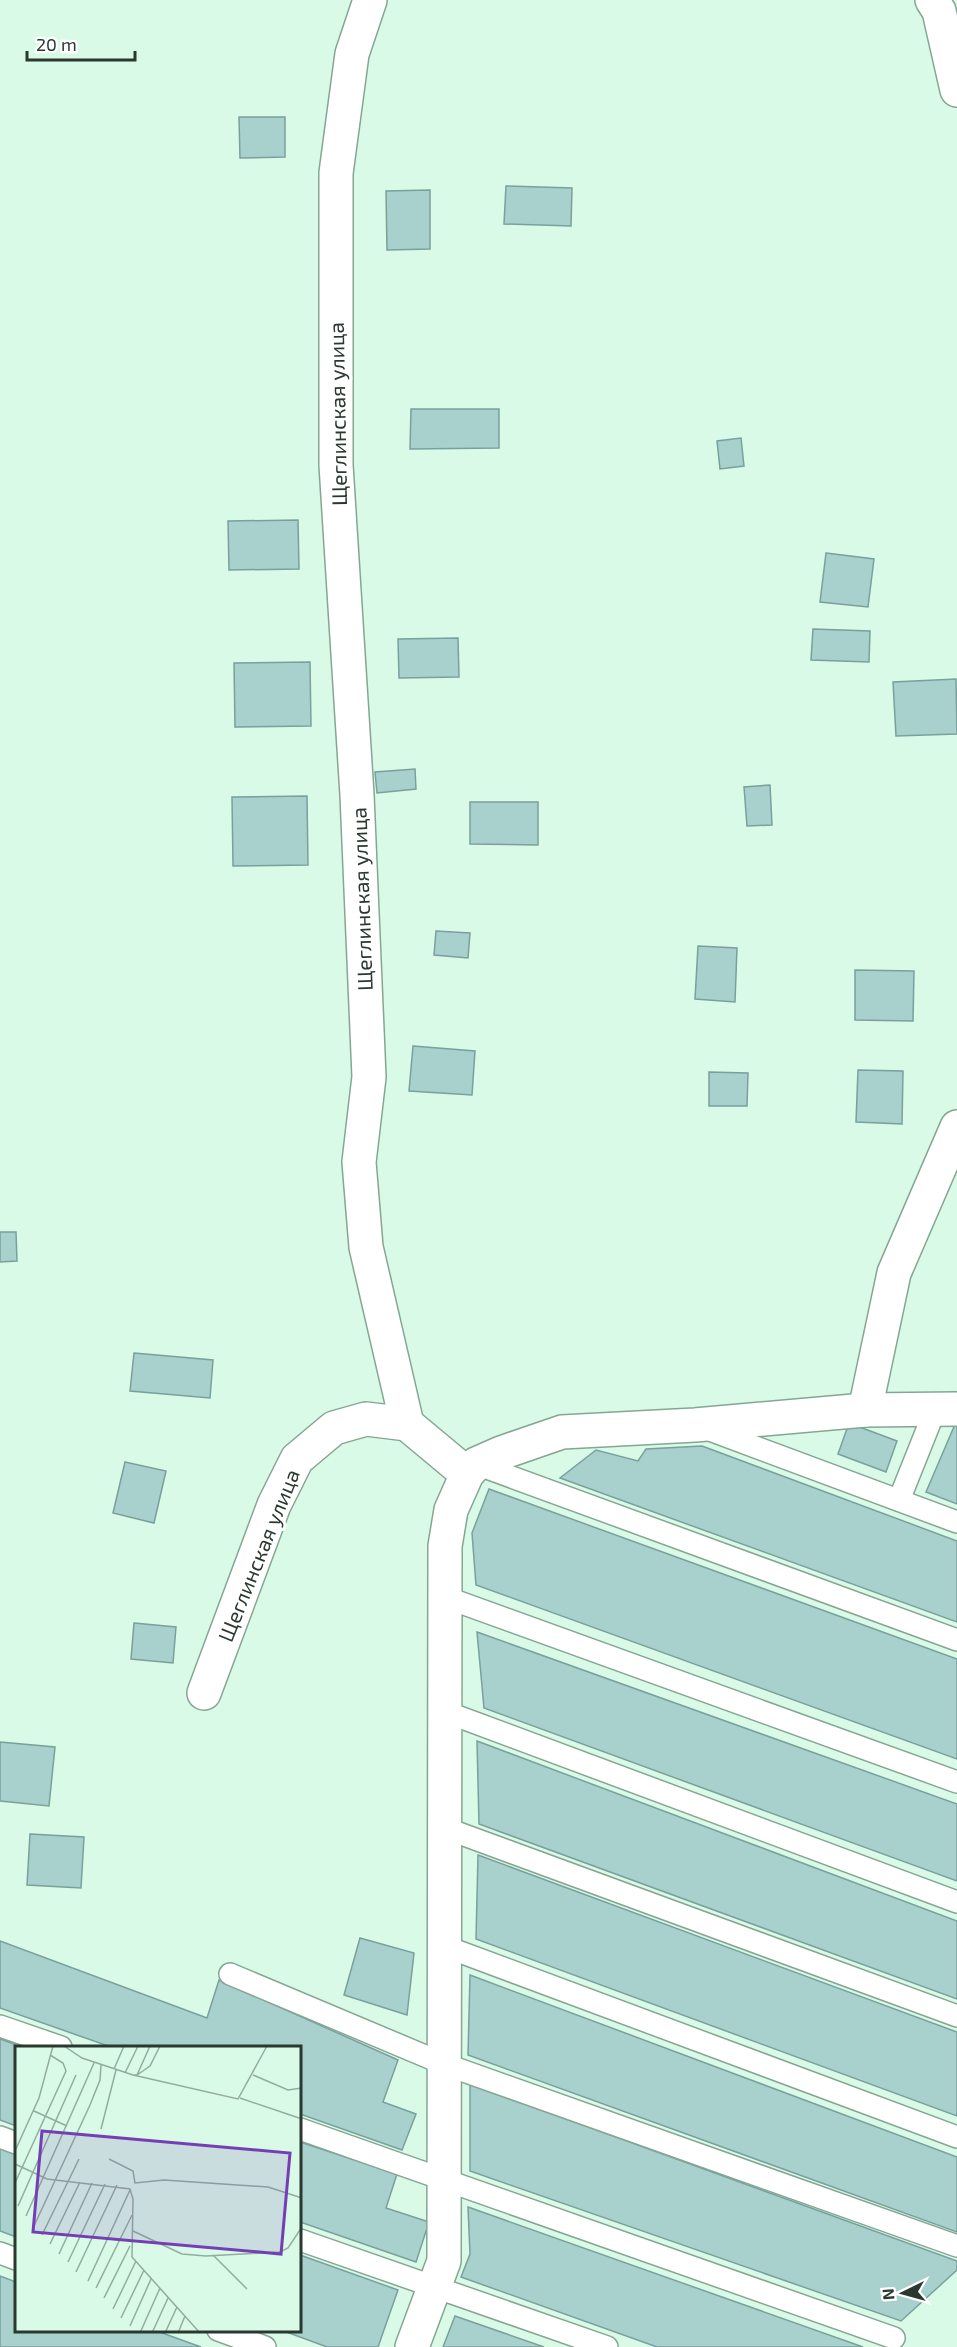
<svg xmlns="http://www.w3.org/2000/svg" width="957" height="2347" font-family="'Exo 2',sans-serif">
  <rect width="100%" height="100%" fill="#d8fae7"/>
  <g fill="#a8d1cd" stroke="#79a09c" stroke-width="1.5">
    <path d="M239,117H285V157L240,158Z"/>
    <path d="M506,186L572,188L571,226L504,224Z"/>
    <path d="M430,190V249L387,250L386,191Z"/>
    <path d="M411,409H499V448L410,449Z"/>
    <path d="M741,438L744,466L720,469L717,441Z"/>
    <path d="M298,520L299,569L229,570L228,521Z"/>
    <path d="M826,553L874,559L868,607L820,602Z"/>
    <path d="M813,629L870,631L869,662L811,660Z"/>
    <path d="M458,638L459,677L399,678L398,639Z"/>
    <path d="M310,662L311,726L235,727L234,663Z"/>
    <path d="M956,679L957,734L896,736L893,682Z"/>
    <path d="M415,769L416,789L377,793L375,772Z"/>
    <path d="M770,785L772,825L747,826L744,787Z"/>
    <path d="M307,796L308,865L233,866L232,797Z"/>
    <path d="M470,802H538V845L470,844Z"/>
    <path d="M436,931L470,933L468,958L434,955Z"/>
    <path d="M698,946L737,948L735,1002L695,999Z"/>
    <path d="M855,970L914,971L913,1021L855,1020Z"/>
    <path d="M413,1046L475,1051L472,1095L409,1091Z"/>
    <path d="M858,1070L903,1071L902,1124L856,1122Z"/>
    <path d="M709,1072L748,1073L747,1106H709Z"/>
    <path d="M0,1232H16L17,1261L0,1262Z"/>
    <path d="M134,1353L213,1360L210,1398L130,1391Z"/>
    <path d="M956,1422H957V1504L926,1492Z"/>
    <path d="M849,1423L897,1441L886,1472L838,1454Z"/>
    <path d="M702,1446L957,1541V1622L560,1478L596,1450L638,1461L646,1449Z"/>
    <path d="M125,1462L166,1471L154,1523L113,1513Z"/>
    <path d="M489,1489L957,1659V1759L476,1585L472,1533Z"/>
    <path d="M134,1623L176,1627L173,1663L131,1659Z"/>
    <path d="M477,1632L957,1804V1881L484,1708Z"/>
    <path d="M477,1741L957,1921V1999L479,1824Z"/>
    <path d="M0,1742L55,1747L49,1806L0,1801Z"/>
    <path d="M30,1834L84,1837L81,1888L27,1885Z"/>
    <path d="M478,1855L957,2032V2116L476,1939Z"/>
    <path d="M360,1938L414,1953L407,2015L344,1995Z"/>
    <path d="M0,1941L207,2018L219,1980L398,2060L383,2102L416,2114L402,2150L300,2114V2047H111L0,2008Z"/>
    <path d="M470,1975L957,2157V2232L468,2055Z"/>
    <path d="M0,2039L22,2047H16V2126L0,2120Z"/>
    <path d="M470,2084L957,2261V2270L901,2321L470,2171Z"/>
    <path d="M300,2142L397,2174L386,2208L429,2222L416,2262L300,2222Z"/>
    <path d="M0,2148L16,2154V2237L0,2231Z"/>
    <path d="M468,2207L863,2347H657L461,2277L470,2254Z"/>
    <path d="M300,2255L398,2290L378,2347H327L281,2330H300Z"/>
    <path d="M0,2276L16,2282V2330H154L201,2347H0Z"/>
    <path d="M455,2316L544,2347H443Z"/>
  </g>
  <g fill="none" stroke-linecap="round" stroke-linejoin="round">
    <g stroke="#86a694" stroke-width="24">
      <g id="service">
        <path d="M707,1429L957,1522"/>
        <path d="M476,1464L957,1640"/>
        <path d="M899,1500L935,1410"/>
        <path d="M445,1597L957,1782"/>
        <path d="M446,1712L957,1902"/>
        <path d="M445,1828L957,2016"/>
        <path d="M444,1946L957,2137"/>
        <path d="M230,1974L444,2064L957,2246"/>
        <path d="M0,2026L61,2047"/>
        <path d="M300,2129L894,2338"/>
        <path d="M0,2137L16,2143"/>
        <path d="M300,2240L607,2347"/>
        <path d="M0,2253L16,2259"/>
        <path d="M218,2330L265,2347"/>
      </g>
    </g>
    <g stroke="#86a694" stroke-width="36">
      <g id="minor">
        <path d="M932,0L939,11L957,90"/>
        <path d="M865,1410L894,1273L957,1127"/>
        <path d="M407,1424L467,1474"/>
        <path d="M204,1693L274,1505L297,1459L334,1428L366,1419L407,1424L366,1247L359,1162L369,1077L357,795L336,465V173L352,54L370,0"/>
        <path d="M412,2347L444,2261L445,1546L451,1510L467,1474L476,1464L501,1453L562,1432L695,1425L865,1410L957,1409"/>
      </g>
    </g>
    <use href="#service" stroke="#fff" stroke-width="21"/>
    <use href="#minor" stroke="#fff" stroke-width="33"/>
  </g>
  <g text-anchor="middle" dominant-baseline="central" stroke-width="6" stroke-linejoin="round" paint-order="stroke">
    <g font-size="21" fill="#2b3830" stroke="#fff">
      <text transform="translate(337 414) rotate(-91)">Щеглинская улица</text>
      <text transform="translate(361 899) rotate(-92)">Щеглинская улица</text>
      <text transform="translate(258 1555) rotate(-68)">Щеглинская улица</text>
    </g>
  </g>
  <g transform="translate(15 2046)">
    <rect width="286" height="286" fill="#d8fae7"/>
    <path fill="none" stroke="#93ac9e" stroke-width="1.5" d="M49,0L67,12L118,29H122L135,0M99,23L109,0M110,27L123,0M118,29L223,53L252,0M122,29L135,20L145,0M238,29L273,44L287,42M225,52L287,73M19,65L52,80M86,83L101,24M0,105L24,52L38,0M94,113L118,125L120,137L149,134L253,141L287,152M0,118L32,133L115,143L118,153L117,211L185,287M0,137L51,25L48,17L35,9M3,160L61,29M11,170L79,17M19,180L75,59L85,34L86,19M118,185L167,208L191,210L265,206L273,202L287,181M27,189L64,113M35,198L65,136M44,208L77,137M198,209L232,243M53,216L90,138M61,226L102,139M73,235L115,144M81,242L117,169M89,252L115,200M98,263L121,215M106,272L129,224M115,280L136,233M125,287L145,242M137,287L153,252M150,287L162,261M163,287L170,270"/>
    <path fill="#763eb4" fill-opacity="0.15" stroke="#763eb4" stroke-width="3" d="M27,85L275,107L266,208L18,186Z"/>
    <rect width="286" height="286" fill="none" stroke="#2b3830" stroke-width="3"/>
  </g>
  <g transform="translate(903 2293) rotate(265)" stroke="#ffffff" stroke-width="4.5" paint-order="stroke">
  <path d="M0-4.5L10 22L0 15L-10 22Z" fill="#2b3830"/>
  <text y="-9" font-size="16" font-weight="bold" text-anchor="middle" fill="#2b3830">N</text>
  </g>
  <path d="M27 51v9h108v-9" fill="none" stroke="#2b3830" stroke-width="3"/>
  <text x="36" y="51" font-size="18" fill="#2b3830" stroke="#ffffff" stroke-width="4.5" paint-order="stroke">20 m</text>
</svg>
